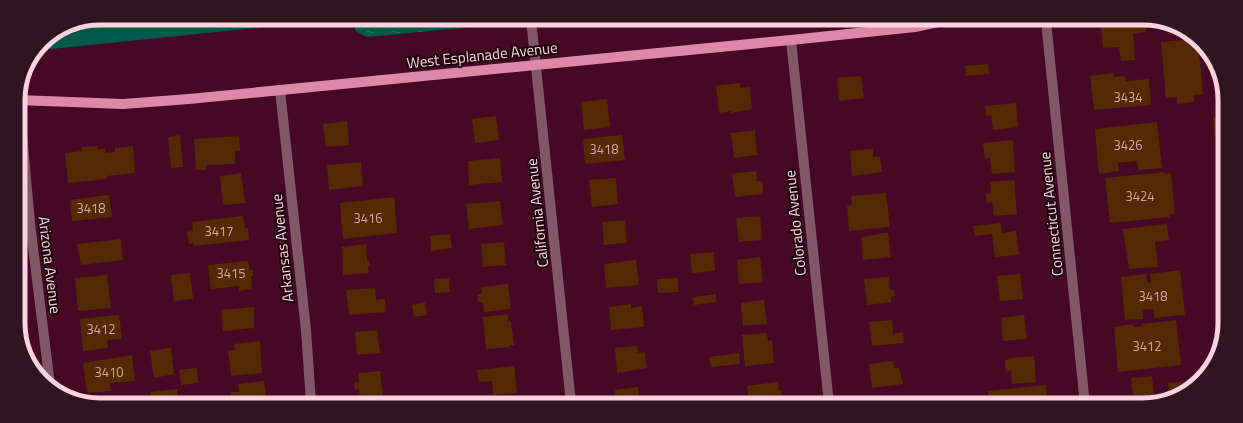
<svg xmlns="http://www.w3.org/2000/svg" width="1243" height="423" font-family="'Titillium Web',sans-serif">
  <defs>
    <pattern id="water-ripples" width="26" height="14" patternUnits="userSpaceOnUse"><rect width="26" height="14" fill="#005a4c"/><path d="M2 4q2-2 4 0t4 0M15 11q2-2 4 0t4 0" fill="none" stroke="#267165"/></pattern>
  </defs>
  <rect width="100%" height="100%" fill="#470826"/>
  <path fill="url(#water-ripples)" d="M355,19H493V25L367,37L355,31Z"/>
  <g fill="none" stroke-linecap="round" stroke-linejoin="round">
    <path stroke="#005a4c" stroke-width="19" d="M45,40L261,18"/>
  </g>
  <g fill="#532a03">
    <path d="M1113,21H1145L1146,32L1133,34L1135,60L1121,61L1119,47L1103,48L1100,22Z"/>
    <path d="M1194,39L1198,42L1203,94L1194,95V102L1177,104V97L1166,98L1161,42Z"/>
    <path d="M988,64L989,74L966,76L965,66Z"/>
    <path d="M1113,73L1114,77L1125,76L1126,81L1149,79L1151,105L1094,110L1090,76Z"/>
    <path d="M861,76L864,98L839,101L837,78Z"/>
    <path d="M740,83V88L750,87L752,109L731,113V111L719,113L716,86Z"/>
    <path d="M607,99L610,127L584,130L581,102Z"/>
    <path d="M1016,103L1018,127L993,130L991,115L986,116L985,106Z"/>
    <path d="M496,116L499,140L475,143L472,119Z"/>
    <path d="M1223,116V161L1217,162L1213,117Z"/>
    <path d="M347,121L349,145L326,147L323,124Z"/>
    <path d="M1157,122L1162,168L1138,170L1137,161L1118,163L1119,171L1099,174L1095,129Z"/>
    <path d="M755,130L757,155L734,158L731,133Z"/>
    <path d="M180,135L183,167L171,168L168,137Z"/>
    <path d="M622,135L625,160L585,164L583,139Z"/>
    <path d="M239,136L240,151H235V164L206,165V170H196L194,139Z"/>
    <path d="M1013,140L1015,172L992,174L990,158L985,159L983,143Z"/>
    <path d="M98,146L97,149H105V153L115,152V148L133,146L135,173L107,176V179L68,183L65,153L82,151V147Z"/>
    <path d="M873,149V157H880L882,172L852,176L850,151Z"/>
    <path d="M500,158L502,182L469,185L468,161Z"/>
    <path d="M361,162L363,186L329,190L327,165Z"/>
    <path d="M756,171L757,181H762L763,194L735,197L732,174Z"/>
    <path d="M1165,172L1164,174L1171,173L1175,214L1169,215L1170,217L1110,223L1105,178Z"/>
    <path d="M241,173L245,203L223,205L220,176Z"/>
    <path d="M616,178L618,204L592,207L589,180Z"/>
    <path d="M1014,180L1017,214L994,216L992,202L987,203L986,194L991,193L990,182Z"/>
    <path d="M886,193L890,227L849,231L847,206L852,205L851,196Z"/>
    <path d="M109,195L112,217L72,221L70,200Z"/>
    <path d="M394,197L397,233L343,239L340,203Z"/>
    <path d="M500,201L503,225L469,229L466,204Z"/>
    <path d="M243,216L245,228H248L249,240L194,246L193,243L189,244L187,232L193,231L192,222Z"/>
    <path d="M760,216L762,240L739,242L736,218Z"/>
    <path d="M625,220L627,243L604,245L602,222Z"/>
    <path d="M1001,223L1002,233L1016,231L1019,255L995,257L992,234L975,236L973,226Z"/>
    <path d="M1167,224L1169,240L1155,242L1158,267L1129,269L1123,229Z"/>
    <path d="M884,233H888L891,257L863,260L861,237Z"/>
    <path d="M450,234L452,248L431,251L430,236Z"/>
    <path d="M121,239L123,260L81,265L77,244Z"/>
    <path d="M504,242L506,265L483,267L481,244Z"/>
    <path d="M366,244L367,261H369L370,266H368L369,273L343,275L342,247Z"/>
    <path d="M714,252L715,271L692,273L690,254Z"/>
    <path d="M760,257L763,282L739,284L737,260Z"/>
    <path d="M636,260L639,285L606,288L604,264Z"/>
    <path d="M248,261L250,270H253V276H251L252,289L239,291V286L211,289L208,265Z"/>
    <path d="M1180,270L1185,315L1154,318V309L1143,310V319L1125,320L1121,277L1146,274L1147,283L1151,282L1150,274Z"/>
    <path d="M190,273L193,299L174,301L171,275Z"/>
    <path d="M1020,274L1023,299L1000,301L997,276Z"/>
    <path d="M107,275L111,308L78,311L75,278Z"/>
    <path d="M889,277L890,290H894L895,296L891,297V302L867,305L864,279Z"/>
    <path d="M449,278L450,292L435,293L434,279Z"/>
    <path d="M678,278V292L658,293L657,279Z"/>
    <path d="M508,284L511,309L484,312L483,302H478L477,294H482L481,287Z"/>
    <path d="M375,288L376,300L385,299L386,312L349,315L346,290Z"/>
    <path d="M716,294V302L694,305L693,297Z"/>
    <path d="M764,300L767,324L743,326L741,303Z"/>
    <path d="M425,302L427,315L414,317L412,305Z"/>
    <path d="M631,304V308L642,306L644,327L611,330L609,307Z"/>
    <path d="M254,307V328L223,331L221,310Z"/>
    <path d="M508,314V321H511L514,345H510V347L486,349L483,317Z"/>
    <path d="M119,315L122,339L107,340L108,348L83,351L80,319Z"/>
    <path d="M1024,315L1027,339L1003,341L1001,318Z"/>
    <path d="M892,320L893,334L903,332L904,343L872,346L869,322Z"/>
    <path d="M1176,320L1181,365L1118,372L1114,327L1133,324V327L1143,326L1142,324Z"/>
    <path d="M377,330L380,353L357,355L355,332Z"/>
    <path d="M767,333L768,341L772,340L774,363L745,366L742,335Z"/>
    <path d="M260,341L262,373L231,376L228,351L235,350L234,344Z"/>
    <path d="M637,346L638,353L645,352L647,368L617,373L615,348Z"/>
    <path d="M171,348L174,374L154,378L150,351Z"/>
    <path d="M739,353L740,364L711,367L709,357Z"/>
    <path d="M132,355L135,381L110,383L111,391L87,393L83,363Z"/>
    <path d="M1034,356L1036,382L1012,384L1011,371L1006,372L1005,361L1010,358Z"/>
    <path d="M893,361L894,368H899L903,384L872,388L869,364Z"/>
    <path d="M514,366L517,393L493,395L492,381L479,382L477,370Z"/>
    <path d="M197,368L198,383L181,385L179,370Z"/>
    <path d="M380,371L383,396L360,398L359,389L355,390L354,383L359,382L358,373Z"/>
    <path d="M1152,376L1154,396L1169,394L1168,383L1183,382L1184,391L1149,405H1134L1131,378Z"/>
    <path d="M264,381L267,403H233L231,392H239L238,384Z"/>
    <path d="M778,382L779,391H781L782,397H779L780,404H749L747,386Z"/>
    <path d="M1046,385L1047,400L1042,401V405L990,404L988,391Z"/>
    <path d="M638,387L640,404H616L615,390Z"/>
    <path d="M177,389L178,402H151L150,392Z"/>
    <path d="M520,399L521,403H487V402Z"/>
  </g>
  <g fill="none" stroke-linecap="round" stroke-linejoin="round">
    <g stroke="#815866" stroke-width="10">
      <path d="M531,19L571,403"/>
      <path d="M1046,21L1085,405"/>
      <path d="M791,40L829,404"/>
      <path d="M280,90L306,330L311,403"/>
      <path d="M19,100L30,223L50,385"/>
    </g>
    <path stroke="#dc88a6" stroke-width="10" d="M18,100L123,104L189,99L791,40L915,27L947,20"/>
  </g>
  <g text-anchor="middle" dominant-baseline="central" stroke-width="4" stroke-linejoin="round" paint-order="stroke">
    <g font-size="13" fill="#d1a9a8">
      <text x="1128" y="97">3434</text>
      <text x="1128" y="145">3426</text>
      <text x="604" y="149">3418</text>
      <text x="1140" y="196">3424</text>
      <text x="91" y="208">3418</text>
      <text x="368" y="218">3416</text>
      <text x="219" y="231">3417</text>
      <text x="231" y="273">3415</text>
      <text x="1153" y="296">3418</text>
      <text x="101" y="329">3412</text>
      <text x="1147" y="346">3412</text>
      <text x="109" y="372">3410</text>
    </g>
    <g font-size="15" fill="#fbd3df" stroke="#1e050f">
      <text transform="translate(482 55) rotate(-6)">West Esplanade Avenue</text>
      <text transform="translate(537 213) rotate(-96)">California Avenue</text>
      <text transform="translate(1051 214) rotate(-96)">Connecticut Avenue</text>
      <text transform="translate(795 223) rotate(-96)">Colorado Avenue</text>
      <text transform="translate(282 248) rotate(-96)">Arkansas Avenue</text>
      <text transform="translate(50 265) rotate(83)">Arizona Avenue</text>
    </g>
  </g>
  <path d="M0 0H1243V423H0ZM100 25H1143A75 75 0 0 1 1218 100V323A75 75 0 0 1 1143 398H100A75 75 0 0 1 25 323V100A75 75 0 0 1 100 25Z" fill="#301520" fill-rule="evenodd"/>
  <path fill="none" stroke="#fbd3df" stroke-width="5" d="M100 25H1143A75 75 0 0 1 1218 100V323A75 75 0 0 1 1143 398H100A75 75 0 0 1 25 323V100A75 75 0 0 1 100 25Z"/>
</svg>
